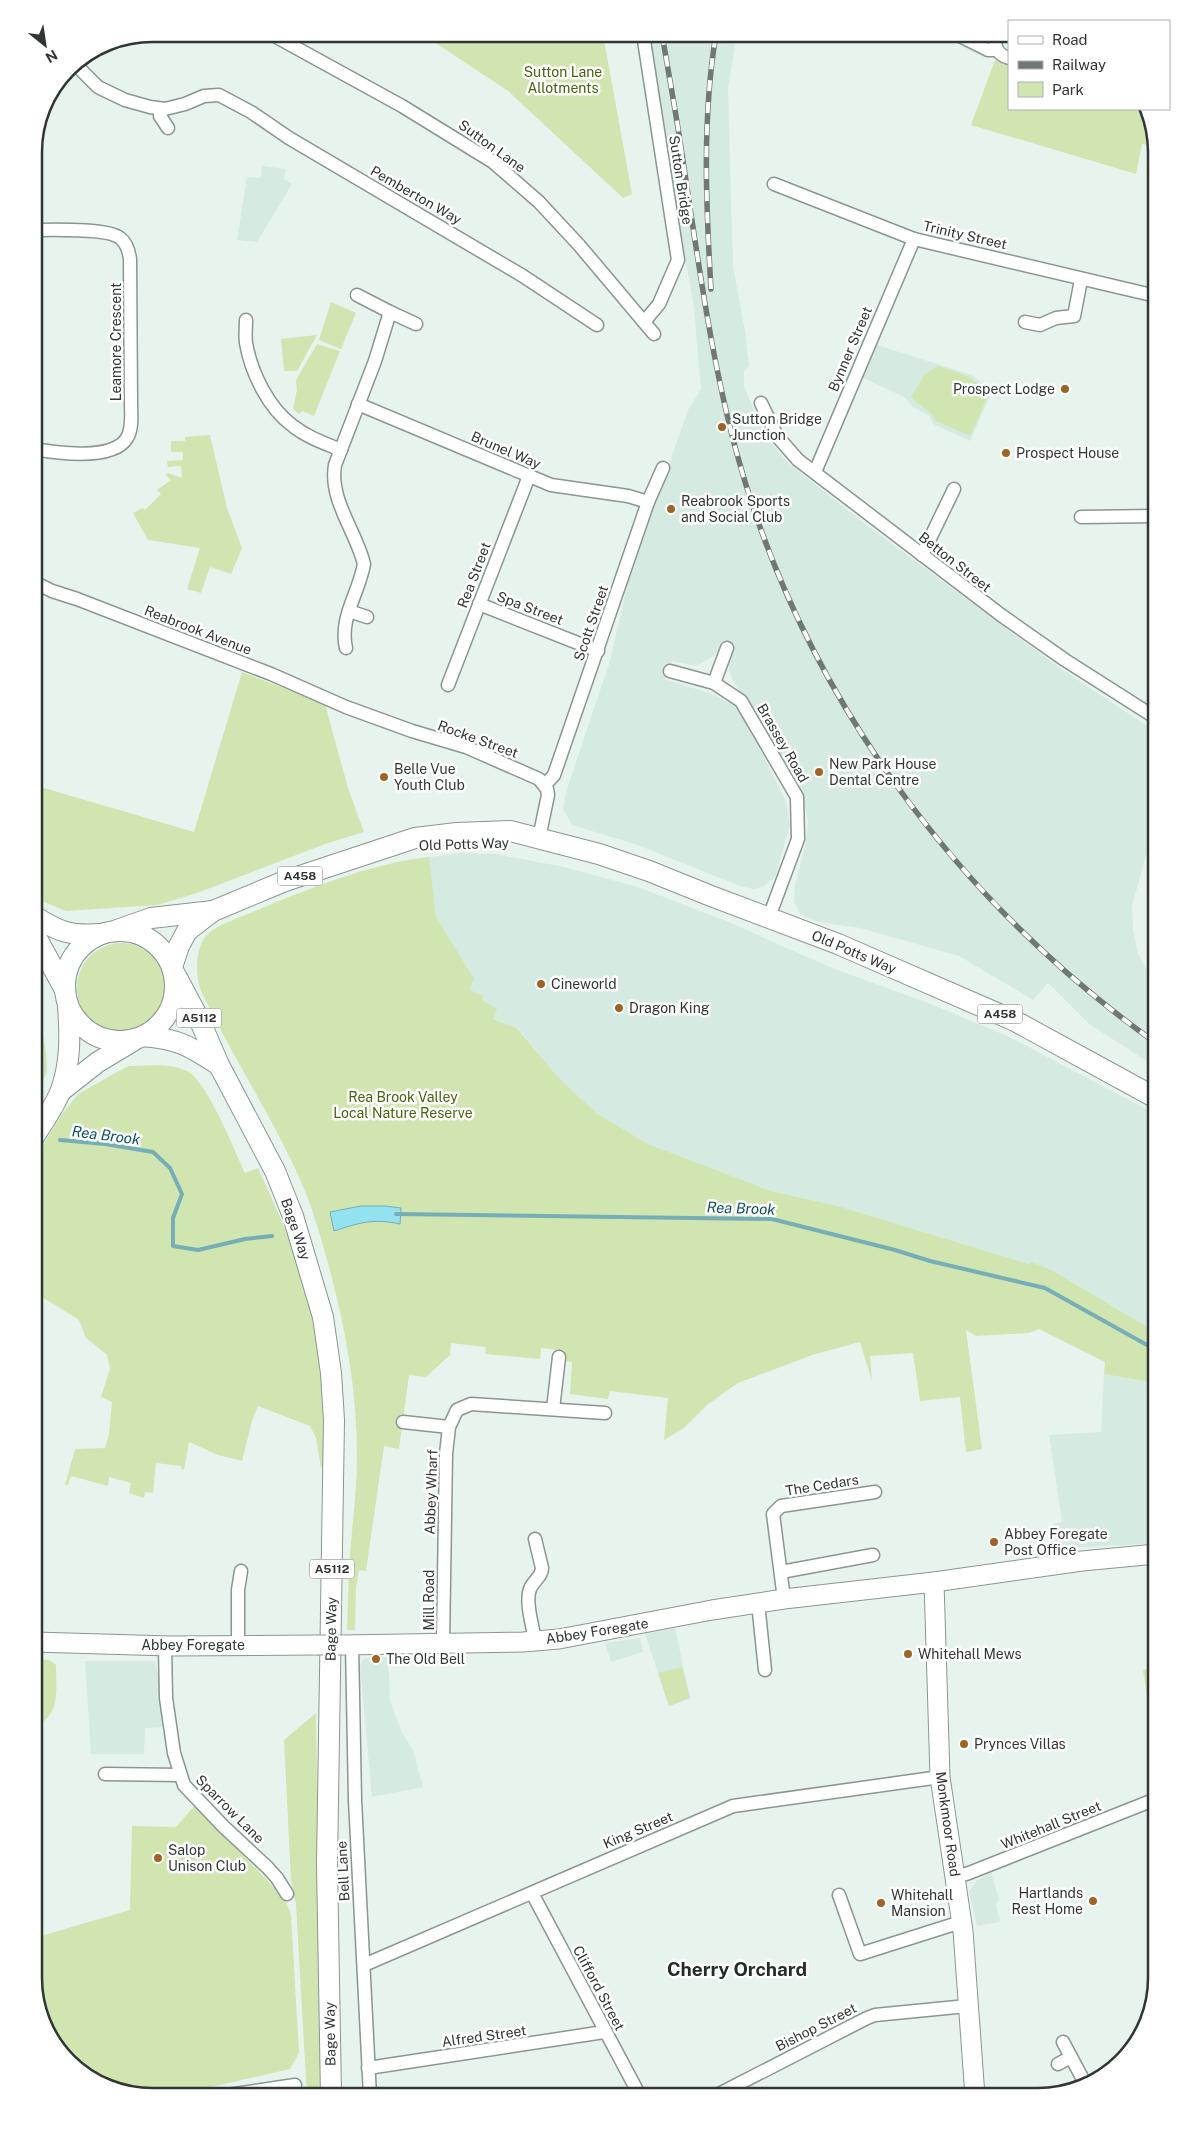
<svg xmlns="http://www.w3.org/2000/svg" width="1190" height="2130" font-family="'Public Sans',sans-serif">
  <rect width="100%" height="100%" fill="#e7f4ee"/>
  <g fill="#d5ebe1">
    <path d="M646,34H737L728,89L733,267L745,331L749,366L744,371V386L765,436L788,463L868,526L1060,668L1156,732V819L1132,906L1133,931L1138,953L1156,988V1067L1089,1024L1048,983L1033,1000L959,956L860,928L818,922L800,914L794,901L795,885L806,843L808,820L802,796L732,679L728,665L732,647L720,644L718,651L713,657L696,666L672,661L665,679L715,695L740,709L786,801L790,825L775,877L763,887L753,889L740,886L635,844L572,825L563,809L566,792L610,661L628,582L688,410L701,389L694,308Z"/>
    <path d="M262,166L286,169L284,179L292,184L257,242L237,240L247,177L259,178L261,176Z"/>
    <path d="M874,344L972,375L985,386L989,398L970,441L933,424L930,416L913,407L904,397L861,377Z"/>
    <path d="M461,853L496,854L564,867L638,887L724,920L832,968L931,1004L1007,1036L1156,1114V1332L1053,1271L1032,1262L1029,1264L838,1206L771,1191L648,1144L596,1113L558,1077L518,1028L493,1019L482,1000L483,996L469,989L399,861Z"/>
    <path d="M1104,1374L1156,1383V1543L1056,1549L1054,1523L1062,1522L1049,1435L1101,1432Z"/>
    <path d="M675,1628L690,1698L669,1706L645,1634Z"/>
    <path d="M640,1638L643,1652L611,1662L605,1643Z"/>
    <path d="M388,1657L390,1701L402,1733L413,1750L423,1787L372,1797L360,1666L363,1660L366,1658Z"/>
    <path d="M85,1661H155L163,1696L167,1727L145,1728L144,1754H91Z"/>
    <path d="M991,1873L999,1899L996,1905L1000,1922L977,1926L969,1892L976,1881Z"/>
  </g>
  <g fill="#d0e5b0">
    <path d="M422,34H603L632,194L623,198L508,91Z"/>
    <path d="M995,60L1009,64V109H1146L1155,146L1142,144L1136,174L971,125Z"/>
    <path d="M331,302L356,313L341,349L319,340Z"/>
    <path d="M317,335L297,371H284L281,339Z"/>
    <path d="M317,344L340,351L314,416L302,411L299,414L293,409L297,390L296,380Z"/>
    <path d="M938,366C958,373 980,377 987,398L970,436L936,421C932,410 919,406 911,397L925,374Z"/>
    <path d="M210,435L227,508L242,548L231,574L210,567L201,593L187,589L200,548L148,540L133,513L143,508L145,510L161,494L157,490L171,480L166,475L168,473L182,478L181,466L168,467L167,461L183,460V452H171V441H185V437Z"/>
    <path d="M242,672L325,704L348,788L364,832L325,844L197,893L157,905L66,911L44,902L34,893V785L194,832Z"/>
    <path d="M429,857L436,917L474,979L469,989L483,996L482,1000L497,1009L493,1019L517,1028L558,1077L596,1113L648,1144L771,1191L838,1206L1029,1264L1032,1262L1053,1271L1156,1332V1383L1104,1374L1105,1362L1039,1329L1029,1333L976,1336L966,1330L982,1449L966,1452L960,1397L920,1401L913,1353L870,1356L872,1381L860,1342L815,1354L738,1383L707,1405L684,1428L664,1440L668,1398L610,1391L608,1399L570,1394L572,1362L564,1361L565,1351L541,1348L540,1359L485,1354L486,1347L451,1343L450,1355L426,1377L409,1375L399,1449L384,1446L366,1571L359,1570L356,1587L355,1630H347C348,1610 348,1590 349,1570C351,1532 357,1495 357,1457C357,1392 346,1329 329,1267C321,1239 314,1211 302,1184C273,1118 233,1058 202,993C195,978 194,949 207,935C219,923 240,918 255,911C311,888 368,864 429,857Z"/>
    <circle cx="122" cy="988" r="45"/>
    <path d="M34,985L46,1052L47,1071L34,1102Z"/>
    <path d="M128,1066C147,1066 172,1062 189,1072C208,1084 235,1151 245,1173L258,1168C278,1211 297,1254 309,1300C323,1352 326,1410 326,1464L321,1468L316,1438L310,1426L258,1406L252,1421L242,1461L218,1455L189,1442L184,1470L181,1469V1466L156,1463L153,1493L145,1492L144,1498L129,1493L131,1483L109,1477L108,1486L71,1476L68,1485H65L75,1449L105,1448L109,1434L112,1402L101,1397L110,1368L107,1355L86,1338L79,1320L34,1292V1160L62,1114L78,1094Z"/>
    <path d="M34,1659L49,1660L56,1665C56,1687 61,1715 38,1724L34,1722Z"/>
    <path d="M1156,1666V1740L1154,1741L1143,1670Z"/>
    <path d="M682,1667L690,1698L669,1706L658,1673Z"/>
    <path d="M316,1713L321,2096H307L296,1905L291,1880L284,1740Z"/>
    <path d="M195,1805L285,1899L291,1915L299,2053L290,2069L172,2096H145L87,2076L46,2029L34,1977V1956L37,1955L34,1938L130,1910L132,1826L176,1827Z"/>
  </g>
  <path fill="#93e2f0" stroke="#76aeb8" d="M361,1206H385L401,1208L400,1224C373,1218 359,1223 334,1231L330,1212Z"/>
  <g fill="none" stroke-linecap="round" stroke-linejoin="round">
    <g stroke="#76aeb8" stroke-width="4">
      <path d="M60,1140L105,1144L153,1152L170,1168L182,1194L173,1218V1246L198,1250L245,1239L272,1236"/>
      <path d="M396,1214L772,1219L895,1250L930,1261L1045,1288L1147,1345L1156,1346"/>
    </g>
    <g stroke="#8a9690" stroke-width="15">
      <g id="street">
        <path d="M271,34L402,106L493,162L539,202L579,245L654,334"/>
        <path d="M643,34L678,260L659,304L644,322"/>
        <path d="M956,34L988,50H996"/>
        <path d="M996,34C993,45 997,55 1009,58"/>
        <path d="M75,64L98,87L125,100L150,107L165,109L185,104L204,96L219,95L251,112L289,138L523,276L597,325"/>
        <path d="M161,109L160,116L168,128"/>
        <path d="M774,184L914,239L1156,296"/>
        <path d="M357,295L390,312"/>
        <path d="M246,320C246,328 245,336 246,343C251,372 268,408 293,426C307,437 324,443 341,450"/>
        <path d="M1025,322L1040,325L1056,318L1074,316L1081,280"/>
        <path d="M761,403L777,436L798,460L1001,615L1065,660L1156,718"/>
        <path d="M358,404L551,485L628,496L648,502"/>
        <path d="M34,449C57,453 113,461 127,438C133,428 131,414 131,403L130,259C129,252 127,243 120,238C108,228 51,230 34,230"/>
        <path d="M815,472L914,239"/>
        <path d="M1081,517L1156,516"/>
        <path d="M922,555L954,489"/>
        <path d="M34,582L52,591L77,599L271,674L346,707L412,731L466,747L539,779L547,789L548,795L539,838"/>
        <path d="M479,604L598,651"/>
        <path d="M349,611L367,617"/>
        <path d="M346,648C339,618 359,593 364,564C356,531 329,500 335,465L375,361L390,312L416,324"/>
        <path d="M670,671L714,683L741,701L797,797L798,839L769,917"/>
        <path d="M714,683L727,648"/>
        <path d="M448,685L529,476"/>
        <path d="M545,785L554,775L648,502L663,468"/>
        <path d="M553,1409L559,1357"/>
        <path d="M403,1422L449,1427"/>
        <path d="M535,1539L542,1568C542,1577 533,1581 530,1589C525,1603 533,1626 535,1641"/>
        <path d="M781,1572L873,1555"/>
        <path d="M784,1599L773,1514L781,1506L875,1492"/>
        <path d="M758,1603L765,1670"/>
        <path d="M443,1642L446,1454L449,1427L457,1410L471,1404L605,1413"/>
        <path d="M352,1644L355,1800L370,2096"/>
        <path d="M165,1646L166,1698L174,1753L184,1785L223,1826L267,1867L277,1878L287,1894"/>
        <path d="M238,1646V1590L241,1571"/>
        <path d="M105,1774L180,1775"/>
        <path d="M956,1877L969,1873L1156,1799"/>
        <path d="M532,1893L640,2096"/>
        <path d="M839,1895L860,1954L961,1922"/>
        <path d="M364,1965L733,1806L940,1777"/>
        <path d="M1063,2042L1086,2085"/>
        <path d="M1058,2064L1071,2057"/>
        <path d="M368,2068L604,2032"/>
        <path d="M221,2096L295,2085"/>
        <path d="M715,2096L867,2018L875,2015L967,2006"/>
      </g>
    </g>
    <g stroke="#8a9690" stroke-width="21">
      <g id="secondary">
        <path d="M934,1582L940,1777L963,1931L975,2096"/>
        <path d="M34,1642L170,1646L316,1645"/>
        <path d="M342,1645L523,1642L559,1639L712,1610L784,1599L934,1582L1082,1561L1156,1554"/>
      </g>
    </g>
    <g stroke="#8a9690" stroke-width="22">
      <g id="primary">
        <path d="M34,916C59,932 70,936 100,934"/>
        <path d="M117,930L151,918L213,911"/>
        <circle cx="120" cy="986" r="55"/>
        <path d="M34,933L65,990"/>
        <path d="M172,967L179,946L187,931L213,911L285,881L415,838L457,833L510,831L599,854L649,871L711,896L838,944L1015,1021L1156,1098"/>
        <path d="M175,974L200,1021L219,1065L275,1171L293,1216L323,1317L331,1373L334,1420L327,1864L331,2096"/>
        <path d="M143,1036C179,1039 189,1046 219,1065"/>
        <path d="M61,1091L98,1062L133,1041"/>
        <path d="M34,1137C43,1122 55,1106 61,1090C71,1062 70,1034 68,1005"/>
      </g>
    </g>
    <use href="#street" stroke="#fff" stroke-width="12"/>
    <use href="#secondary" stroke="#fff" stroke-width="19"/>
    <use href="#primary" stroke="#fff" stroke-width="20"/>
    <g stroke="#707874" stroke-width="5.5">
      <g id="rail">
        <path d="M662,34C669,76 677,118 683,161C698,259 711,359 737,454C802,692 956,901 1156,1043"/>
        <path d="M711,289C706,205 702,118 716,34"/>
      </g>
    </g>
    <use href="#rail" stroke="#fff" stroke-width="4" stroke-dasharray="11" stroke-linecap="butt"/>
    <g stroke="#8a9690" stroke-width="21" stroke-linecap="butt">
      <path id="secondary-bridge" d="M316,1645H342"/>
    </g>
    <use href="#secondary-bridge" stroke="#fff" stroke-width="19"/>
  </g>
  <g fill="#9f6325" stroke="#fff" stroke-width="2">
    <circle cx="1065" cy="389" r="5"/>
    <circle cx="722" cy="427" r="5"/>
    <circle cx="1006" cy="453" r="5"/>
    <circle cx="671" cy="509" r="5"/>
    <circle cx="819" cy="772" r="5"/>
    <circle cx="384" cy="777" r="5"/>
    <circle cx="541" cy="984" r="5"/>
    <circle cx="619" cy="1008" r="5"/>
    <circle cx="994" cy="1542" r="5"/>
    <circle cx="908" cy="1654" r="5"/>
    <circle cx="376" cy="1659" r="5"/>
    <circle cx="964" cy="1744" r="5"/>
    <circle cx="158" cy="1858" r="5"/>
    <circle cx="1093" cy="1901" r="5"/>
    <circle cx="881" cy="1903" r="5"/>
  </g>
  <g text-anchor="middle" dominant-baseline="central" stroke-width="5" stroke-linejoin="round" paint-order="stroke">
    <g fill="#fff" stroke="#6f7271" stroke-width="1">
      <rect x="277.5" y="866.5" width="45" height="19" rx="4"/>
      <rect x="977.5" y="1004.5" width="45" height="19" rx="4"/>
      <rect x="176.5" y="1008.5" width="45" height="19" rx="4"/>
      <rect x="309.5" y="1559.5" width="45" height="19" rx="4"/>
    </g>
    <g font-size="12" font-weight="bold" fill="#313634">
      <text x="300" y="876">A458</text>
      <text x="1000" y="1014">A458</text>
      <text x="199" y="1018">A5112</text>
      <text x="332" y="1569">A5112</text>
    </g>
    <g font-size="14" fill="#49620c" stroke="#fff">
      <text x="563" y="72">Sutton Lane<tspan x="563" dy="16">Allotments</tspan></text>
      <text x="403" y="1097">Rea Brook Valley<tspan x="403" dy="16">Local Nature Reserve</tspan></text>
    </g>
    <g font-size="14" fill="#313634" stroke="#fff">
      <text transform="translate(492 146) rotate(36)">Sutton Lane</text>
      <text transform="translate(681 180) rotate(81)">Sutton Bridge</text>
      <text transform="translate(416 195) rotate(30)">Pemberton Way</text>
      <text transform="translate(965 235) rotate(13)">Trinity Street</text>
      <text transform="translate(116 342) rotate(-90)">Leamore Crescent</text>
      <text transform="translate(850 349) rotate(-67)">Bynner Street</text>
      <text transform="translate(506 450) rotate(23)">Brunel Way</text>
      <text transform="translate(955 562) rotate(38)">Betton Street</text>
      <text transform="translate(474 575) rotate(-69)">Rea Street</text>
      <text transform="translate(530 608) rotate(21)">Spa Street</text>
      <text transform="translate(591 623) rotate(-71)">Scott Street</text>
      <text transform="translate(198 630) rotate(21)">Reabrook Avenue</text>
      <text transform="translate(478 739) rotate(20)">Rocke Street</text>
      <text transform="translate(783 743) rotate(60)">Brassey Road</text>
      <text transform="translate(464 844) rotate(-2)">Old Potts Way</text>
      <text transform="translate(854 952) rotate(23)">Old Potts Way</text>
      <text transform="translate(296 1229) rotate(71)">Bage Way</text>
      <text transform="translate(822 1485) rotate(-9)">The Cedars</text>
      <text transform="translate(431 1492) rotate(-88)">Abbey Wharf</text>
      <text transform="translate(429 1600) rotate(-90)">Mill Road</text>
      <text transform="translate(331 1629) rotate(-89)">Bage Way</text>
      <text transform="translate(597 1631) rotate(-9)">Abbey Foregate</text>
      <text x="193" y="1645">Abbey Foregate</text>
      <text transform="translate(230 1809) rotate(45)">Sparrow Lane</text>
      <text transform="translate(948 1824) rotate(82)">Monkmoor Road</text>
      <text transform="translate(1051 1825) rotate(-22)">Whitehall Street</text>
      <text transform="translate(638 1830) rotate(-23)">King Street</text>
      <text transform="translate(343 1871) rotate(-93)">Bell Lane</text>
      <text transform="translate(599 1988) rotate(62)">Clifford Street</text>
      <text transform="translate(816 2027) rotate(-27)">Bishop Street</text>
      <text transform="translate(330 2034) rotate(-91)">Bage Way</text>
      <text transform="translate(484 2036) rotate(-8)">Alfred Street</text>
    </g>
    <g font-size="14" fill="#313634" stroke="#fff" text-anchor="start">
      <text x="1055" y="389" text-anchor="end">Prospect Lodge</text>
      <text x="732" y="419">Sutton Bridge<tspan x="732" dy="16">Junction</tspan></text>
      <text x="1016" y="453">Prospect House</text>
      <text x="681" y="501">Reabrook Sports<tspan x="681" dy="16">and Social Club</tspan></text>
      <text x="829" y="764">New Park House<tspan x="829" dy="16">Dental Centre</tspan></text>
      <text x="394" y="769">Belle Vue<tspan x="394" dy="16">Youth Club</tspan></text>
      <text x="551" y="984">Cineworld</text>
      <text x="629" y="1008">Dragon King</text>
      <text x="1004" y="1534">Abbey Foregate<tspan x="1004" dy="16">Post Office</tspan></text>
      <text x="918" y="1654">Whitehall Mews</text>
      <text x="386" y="1659">The Old Bell</text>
      <text x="974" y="1744">Prynces Villas</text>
      <text x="168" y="1850">Salop<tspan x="168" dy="16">Unison Club</tspan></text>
      <text x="1083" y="1893" text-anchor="end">Hartlands<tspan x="1083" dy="16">Rest Home</tspan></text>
      <text x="891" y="1895">Whitehall<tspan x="891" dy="16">Mansion</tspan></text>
    </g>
    <g font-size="15" font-style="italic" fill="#0d535d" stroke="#fff">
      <text transform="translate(106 1135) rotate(7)">Rea Brook</text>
      <text transform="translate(741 1208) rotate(2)">Rea Brook</text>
    </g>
    <g font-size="19" font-weight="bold" fill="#222c28" stroke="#fff">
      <text x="737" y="1969">Cherry Orchard</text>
    </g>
  </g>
  <path d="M0 0H1190V2130H0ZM152 42H1038A110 110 0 0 1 1148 152V1978A110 110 0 0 1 1038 2088H152A110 110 0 0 1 42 1978V152A110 110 0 0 1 152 42Z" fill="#fff" fill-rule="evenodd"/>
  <path fill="none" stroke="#313634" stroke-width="2.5" d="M152 42H1038A110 110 0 0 1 1148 152V1978A110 110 0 0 1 1038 2088H152A110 110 0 0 1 42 1978V152A110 110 0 0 1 152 42Z"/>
  <rect x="1008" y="20" width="162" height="90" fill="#ffffff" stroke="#adafae"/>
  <rect x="1018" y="36" width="25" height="8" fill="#ffffff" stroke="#adafae"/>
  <text x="1052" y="45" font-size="15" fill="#313634">Road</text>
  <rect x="1018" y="61" width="25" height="8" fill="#707874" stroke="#adafae"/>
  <text x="1052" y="70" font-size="15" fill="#313634">Railway</text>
  <rect x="1018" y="82" width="25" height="15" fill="#d0e5b0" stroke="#adafae"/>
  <text x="1052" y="95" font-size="15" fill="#313634">Park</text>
  <g transform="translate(45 45) rotate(150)" stroke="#ffffff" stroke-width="4" paint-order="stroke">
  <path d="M0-4L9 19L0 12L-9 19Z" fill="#313634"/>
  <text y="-8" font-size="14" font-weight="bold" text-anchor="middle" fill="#313634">N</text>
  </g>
</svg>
